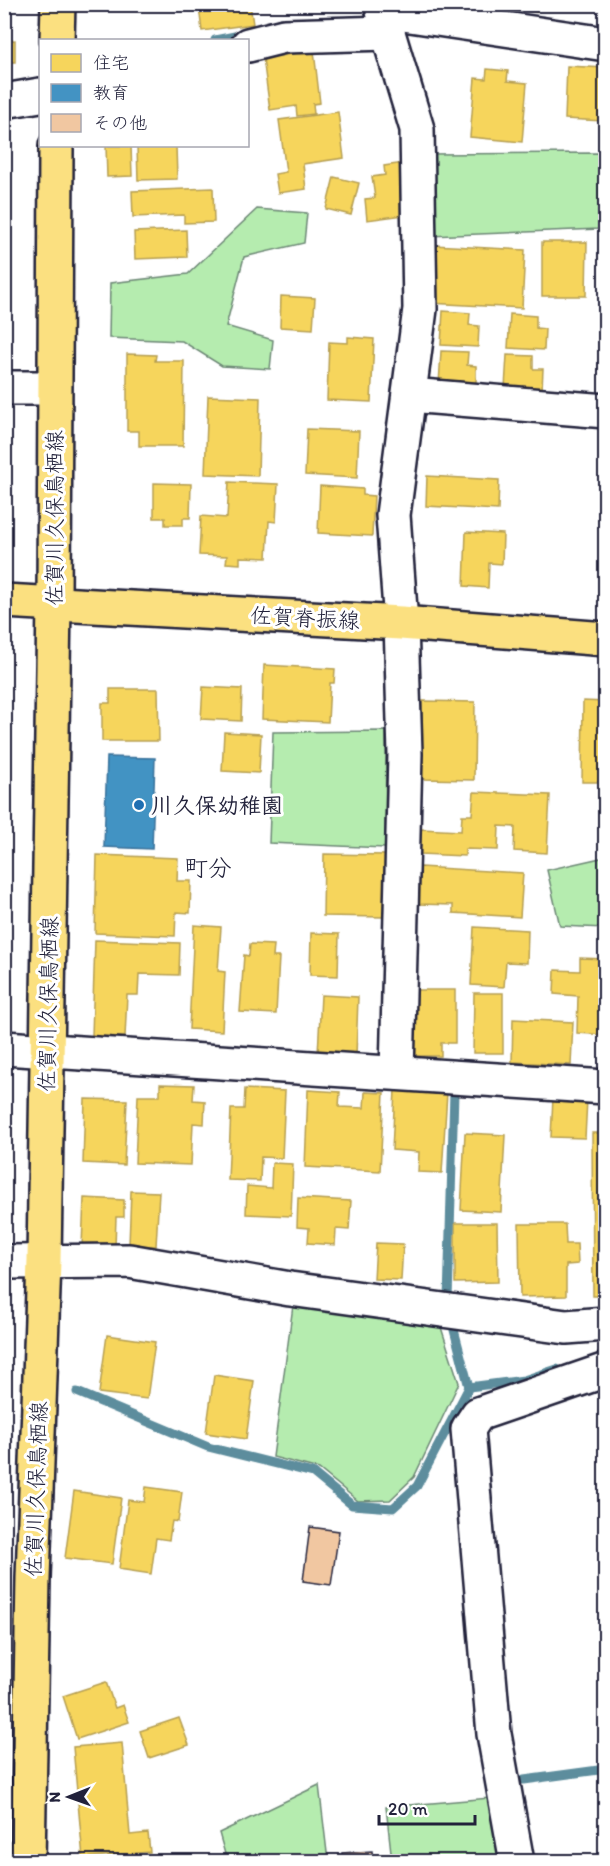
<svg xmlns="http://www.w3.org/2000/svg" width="610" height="1866" font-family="Itim,'Klee One',sans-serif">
  <rect width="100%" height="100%" fill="#fff"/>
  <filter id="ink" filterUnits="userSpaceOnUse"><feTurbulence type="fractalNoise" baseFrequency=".0167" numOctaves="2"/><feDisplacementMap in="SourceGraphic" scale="12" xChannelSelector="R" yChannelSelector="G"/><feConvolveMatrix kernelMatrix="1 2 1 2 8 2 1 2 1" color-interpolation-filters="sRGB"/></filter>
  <g filter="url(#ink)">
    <g fill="#b5ecaf" stroke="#6c8775" stroke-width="1.5">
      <path d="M601,153L599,229L429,236L427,154Z"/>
      <path d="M257,209L307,213L304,243L244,257L226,326L273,340L270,369L222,366L182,341L109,338L110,283L188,274Z"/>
      <path d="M386,731L385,848L269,843L273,732Z"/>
      <path d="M605,857V928L560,926L547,870Z"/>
      <path d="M294,1298L438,1318L459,1383L414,1477L390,1500L358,1501L319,1469L273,1457Z"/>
      <path d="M319,1785L328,1861H227L219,1833Z"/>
      <path d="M490,1798L504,1861H392L386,1807Z"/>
    </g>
    <g fill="#f6d55c" stroke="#b69f52" stroke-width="1.5">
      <path d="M218,4H250L253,24L202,31L199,7Z"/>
      <path d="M508,4H538L537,12L508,7Z"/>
      <path d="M15,40V62H4V41Z"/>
      <path d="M314,51L320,103L313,104L314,114L297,116L296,106L270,110L263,58Z"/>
      <path d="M567,66L606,68L604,121L565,119Z"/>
      <path d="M487,69L508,71L507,81L527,83L522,142L470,137L475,78L486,79Z"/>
      <path d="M338,112L344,158L303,164L306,189L278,193L275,174L286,172L279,120Z"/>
      <path d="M106,146H131L132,176L107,177Z"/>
      <path d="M137,146H176L177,179L138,180Z"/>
      <path d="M404,163L411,214L367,220L365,199L375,198L372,177L385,175L384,166Z"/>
      <path d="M334,177L359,183L351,215L326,209Z"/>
      <path d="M213,188L214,222L184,223V215L133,217L132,191Z"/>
      <path d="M186,230L187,257L135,259L134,232Z"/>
      <path d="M542,242H587L586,296H542Z"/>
      <path d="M433,245L525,250L522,308L429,303Z"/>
      <path d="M281,296L315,298L313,329L280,327Z"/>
      <path d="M443,311L470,313L469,325L479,326L478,347L441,345Z"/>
      <path d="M510,314L536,316V328L545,329L544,350L508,348Z"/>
      <path d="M348,337L374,339L371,402L327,400L329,342L348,343Z"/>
      <path d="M441,351L468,352L467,365L476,366V387L439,385Z"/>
      <path d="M127,354L156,355L155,361H184L183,446H139V431H127Z"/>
      <path d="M507,355L533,356V369H543L542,390L505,388Z"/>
      <path d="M208,396L260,398L258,476L205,474Z"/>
      <path d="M307,429L359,431L357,478L305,475Z"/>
      <path d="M427,476L499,480L498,510L426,506Z"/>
      <path d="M229,482L278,484L276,522L269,521L267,558L240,557V564L226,563L227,556L199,555L201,516L227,518Z"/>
      <path d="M154,483L191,484L190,518H183V525H165V518H154Z"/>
      <path d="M320,486L363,489V495L374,496L372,536L318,533Z"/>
      <path d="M466,532L503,534L502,564L489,563L488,588L464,586Z"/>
      <path d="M264,665L335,669L334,683H330L328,722L262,719Z"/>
      <path d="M203,687L242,689L241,721L201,719Z"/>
      <path d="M110,689H158L159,741H102V703H110Z"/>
      <path d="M422,701L475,702L474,780L422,779Z"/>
      <path d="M583,701L606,702V782H582Z"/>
      <path d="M224,732L261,734L259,773L222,771Z"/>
      <path d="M474,792L550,795L547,853L514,851L515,827L499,826L498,850L465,849V856L420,854L421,829L461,831L462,815H472Z"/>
      <path d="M324,854L385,855L384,917L323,916Z"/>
      <path d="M97,855L178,858L177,881H191L190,913L176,912L175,936L95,933Z"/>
      <path d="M420,867L523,873L520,917L453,913V905L418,904Z"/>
      <path d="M194,925L221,927L218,971L225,972L222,1031L189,1029Z"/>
      <path d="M474,927L528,930L527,963L506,962L504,987L471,985Z"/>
      <path d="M311,933L339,934L338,976L310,975Z"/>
      <path d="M95,940L180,943L179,975L139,974L138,995H127L125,1037L92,1036Z"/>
      <path d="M250,944L274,945L273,957H279L276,1014L240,1012L244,955L249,956Z"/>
      <path d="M580,958L606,959V1035L577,1033L578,996L554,994L555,970L580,971Z"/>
      <path d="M413,990H455V1043H441V1056H408Z"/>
      <path d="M474,993H503V1053H473Z"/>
      <path d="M321,995L358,997L356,1056L318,1054Z"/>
      <path d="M513,1019L573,1022L571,1065L512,1062Z"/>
      <path d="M160,1084L194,1085L193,1100L205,1101L204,1124L193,1123L191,1165L135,1163L138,1096H160Z"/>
      <path d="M245,1089L285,1091L282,1158L261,1157L260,1181L228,1180L231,1109H244Z"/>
      <path d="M308,1090L340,1092L339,1107L364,1108L365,1092L384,1093L380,1171L305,1167Z"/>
      <path d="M395,1090L447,1092L442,1173L418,1172L419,1152L392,1150Z"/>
      <path d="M553,1098L587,1099L585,1138L551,1137Z"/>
      <path d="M85,1099L127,1100L124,1165L83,1163Z"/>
      <path d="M465,1133L505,1135L501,1212L461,1210Z"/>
      <path d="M592,1133H606V1296H593Z"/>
      <path d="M272,1163L293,1164L291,1216L246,1214L247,1186L271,1188Z"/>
      <path d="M131,1191L159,1192L156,1246L129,1245Z"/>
      <path d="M84,1198L124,1200V1217H116L115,1247L82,1246Z"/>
      <path d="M298,1198L351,1201L349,1230L336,1229L335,1245L308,1243L309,1228L297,1227Z"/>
      <path d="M455,1223H497L498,1282L455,1283Z"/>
      <path d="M519,1224H565L566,1244H577L578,1264L566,1265V1296L520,1297Z"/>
      <path d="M376,1243L403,1244L401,1280L374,1279Z"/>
      <path d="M107,1335L155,1342L147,1399L99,1393Z"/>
      <path d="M214,1375L254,1381L246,1439L206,1433Z"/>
      <path d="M146,1487L182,1492L178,1522L172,1521L169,1540L156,1538L151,1574L119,1569L128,1500L144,1502Z"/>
      <path d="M74,1491L121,1498L112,1564L65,1558Z"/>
      <path d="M106,1682L115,1708L123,1705L129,1722L77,1739L63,1696Z"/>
      <path d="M179,1718L189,1745L149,1758L140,1731Z"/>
      <path d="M122,1743L130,1835L148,1833L150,1852L83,1858L73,1747Z"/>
    </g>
    <path fill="#4393c3" stroke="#39719a" stroke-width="1.5" d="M107,757L155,758L152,849L104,847Z"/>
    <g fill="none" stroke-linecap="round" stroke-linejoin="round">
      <g stroke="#5d8d9d" stroke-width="9">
        <path d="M215,40L245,34"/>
        <path d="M448,1300L454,1092"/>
        <path d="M454,1330L469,1387"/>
        <path d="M77,1392L208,1447L313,1473L352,1505L393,1508L417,1486L469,1387L524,1380L557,1369"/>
        <path d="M524,1780L606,1769"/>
      </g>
    </g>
    <g fill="#f1c7a1" stroke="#22223b" stroke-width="1.5">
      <path d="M310,1527L339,1531L331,1585L303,1581Z"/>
      <path d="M372,1851L373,1862H343L342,1853Z"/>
    </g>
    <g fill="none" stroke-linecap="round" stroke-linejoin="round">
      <g stroke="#22223b" stroke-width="38">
        <g id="street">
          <path d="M382,4L388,33L417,129L420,309L393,515L401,623L405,754L397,1073"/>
          <path d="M383,11L606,44"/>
          <path d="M248,45L284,36L388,33"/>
          <path d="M4,101L40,95"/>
          <path d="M4,388H54"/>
          <path d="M409,395L606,411"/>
          <path d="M4,1048L606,1087"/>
          <path d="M4,1262L129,1261L290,1289L566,1327L606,1324"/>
          <path d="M517,1862L494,1734L468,1429L478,1414L606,1370"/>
        </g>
      </g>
      <g stroke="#22223b" stroke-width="38">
        <g id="primary">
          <path d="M57,40L58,4"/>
          <path d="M4,601L401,623L606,639"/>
          <path d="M28,1862L33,1578L44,1261L54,603L56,146"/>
        </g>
      </g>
      <use href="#street" stroke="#fff" stroke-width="33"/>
      <use href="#primary" stroke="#fbe080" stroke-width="33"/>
    </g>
  </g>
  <circle fill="#1f6fb2" stroke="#fff" stroke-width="2" cx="139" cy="805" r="6"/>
  <g text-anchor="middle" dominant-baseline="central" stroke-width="6" stroke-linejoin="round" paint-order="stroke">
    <g font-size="22" fill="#22223b" stroke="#fff">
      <text transform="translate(54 518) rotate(-90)">佐賀川久保鳥栖線</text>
      <text transform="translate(305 618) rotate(3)">佐賀脊振線</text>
      <text transform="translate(48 1004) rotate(-89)">佐賀川久保鳥栖線</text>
      <text transform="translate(36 1489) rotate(-88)">佐賀川久保鳥栖線</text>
    </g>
    <g font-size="22" font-weight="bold" fill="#22223b" stroke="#fff" text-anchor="start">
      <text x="151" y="805">川久保幼稚園</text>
    </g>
    <g font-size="24" fill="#22223b" stroke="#fff">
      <text x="208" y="867">町分</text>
    </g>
  </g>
  <rect width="610" height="1866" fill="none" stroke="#fff" stroke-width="24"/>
  <rect x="12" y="12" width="586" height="1842" fill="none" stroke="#22223b" stroke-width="2" filter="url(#ink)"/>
  <rect x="39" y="39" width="210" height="108" fill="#ffffff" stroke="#a7a7b1" stroke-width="1.5"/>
  <rect x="51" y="54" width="30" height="18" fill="#f6d55c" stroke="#a7a7b1" stroke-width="1.5"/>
  <text x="93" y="69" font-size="18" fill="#22223b">住宅</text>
  <rect x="51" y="84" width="30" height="18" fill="#4393c3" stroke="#a7a7b1" stroke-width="1.5"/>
  <text x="93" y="99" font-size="18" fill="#22223b">教育</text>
  <rect x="51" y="114" width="30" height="18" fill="#f1c7a1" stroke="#a7a7b1" stroke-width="1.5"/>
  <text x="93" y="129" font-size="18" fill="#22223b">その他</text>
  <g transform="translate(69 1797) rotate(269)" stroke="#ffffff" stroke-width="4.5" paint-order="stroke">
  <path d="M0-4.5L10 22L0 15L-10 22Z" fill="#22223b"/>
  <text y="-9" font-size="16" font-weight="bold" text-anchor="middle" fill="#22223b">N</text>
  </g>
  <path d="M379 1815v9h96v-9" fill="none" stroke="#22223b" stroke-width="3"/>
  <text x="388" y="1815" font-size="18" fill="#22223b" stroke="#ffffff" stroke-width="4.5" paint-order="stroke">20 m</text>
</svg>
